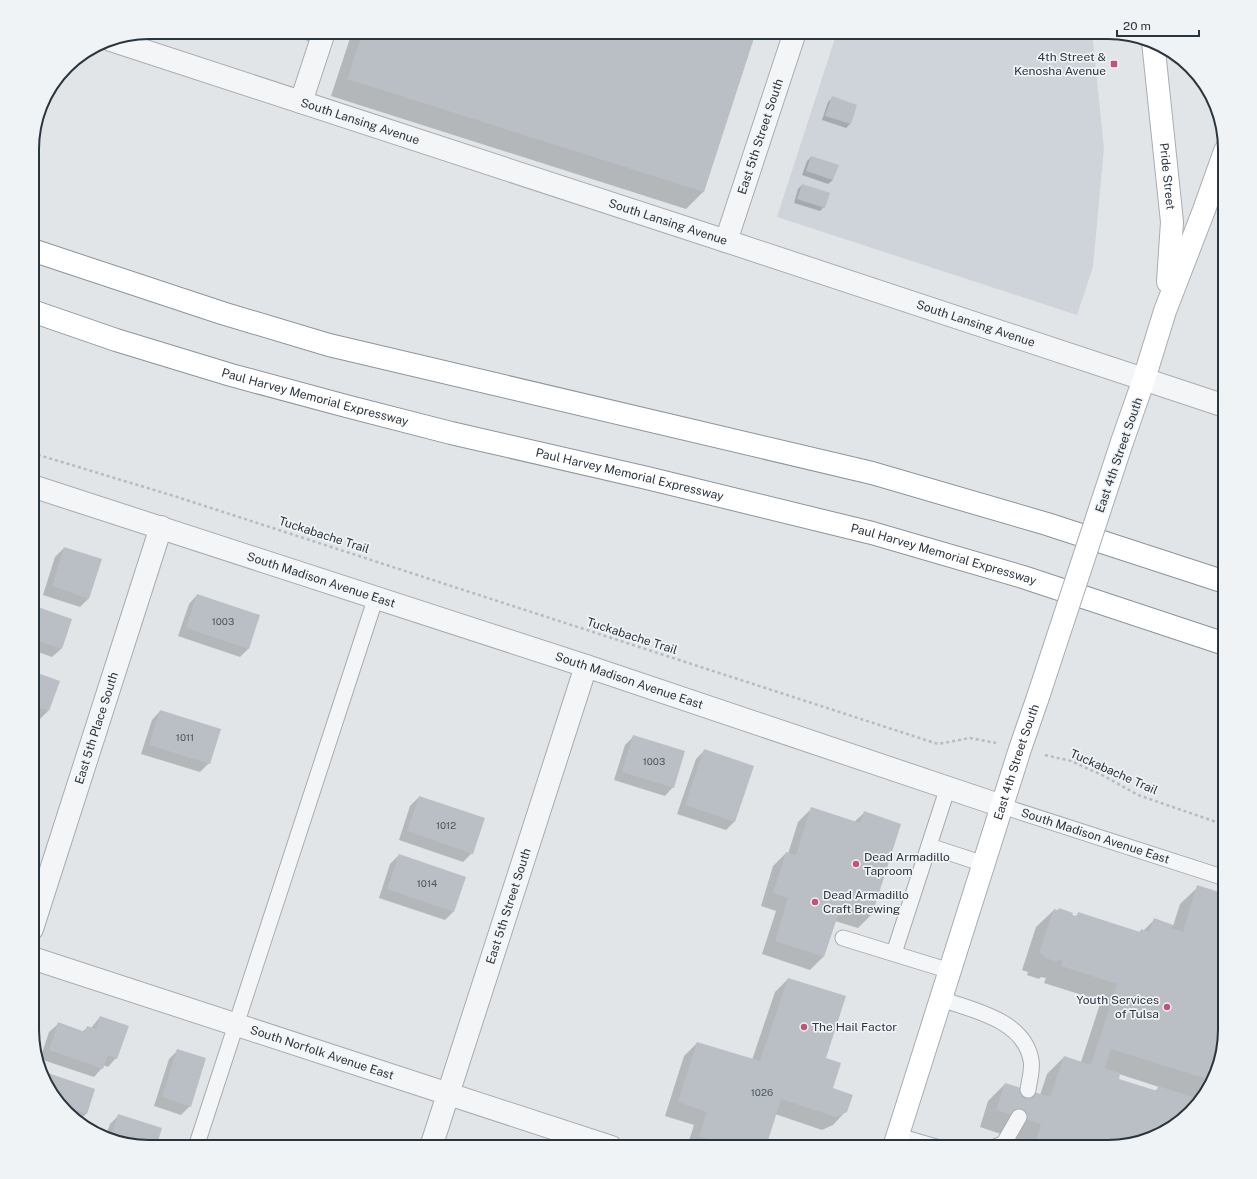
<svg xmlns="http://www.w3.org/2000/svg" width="1257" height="1179" font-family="'Public Sans',sans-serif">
  <rect width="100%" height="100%" fill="#e1e5e8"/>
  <path fill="#cfd4da" d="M837,32H1092L1104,148L1093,267L1077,315L777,217Z"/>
  <g fill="#0003" fill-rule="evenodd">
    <path d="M352,32H755L703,192L686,209L331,96Z"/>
    <path d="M832,98L856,106L850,124L846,128L822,120L828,102Z"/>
    <path d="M811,157L833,180L828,184L802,175L807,161Z"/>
    <path d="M802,185L824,207L820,211L794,203L798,189Z"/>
    <path d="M1225,320V348L1217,345Z"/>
    <path d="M64,548L89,598L80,607L43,595L55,557Z"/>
    <path d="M197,595L249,648L240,657L178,636L189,604Z"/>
    <path d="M32,607L61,649L52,657L32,650Z"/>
    <path d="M32,672L59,682L48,711L39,720L32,717Z"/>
    <path d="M160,711L209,763L200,772L141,754L152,720Z"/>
    <path d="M634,736L673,787L665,796L614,780L625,745Z"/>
    <path d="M705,750L735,821L726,830L677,814L696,759Z"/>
    <path d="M419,797L472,853L463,862L399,840L410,806Z"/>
    <path d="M811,809L854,822L864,813L900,824L871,915L858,928L835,921L823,957L810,970L762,954L776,911L761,906L773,866L786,853L788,854L798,822Z"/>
    <path d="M399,855L454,911L445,920L379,898L390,864Z"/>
    <path d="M1198,887L1221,945L1225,1030L1216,1075L1191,1113L1115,1147H1023L1025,1142L980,1127L988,1101L1005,1084L1040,1095L1047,1074L1064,1057L1081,1062L1101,1001L1044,983L1046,978L1041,977L1039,979L1027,975L1028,972L1022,970L1036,927L1054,910L1075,917L1078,914L1139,933L1141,930L1143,931L1154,920L1173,926L1180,904ZM1119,1074L1159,1087L1154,1092L1117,1080Z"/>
    <path d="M788,979L831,1089L846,1111L833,1125L822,1130L775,1114L765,1147H687L694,1125L665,1116L684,1056L697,1043L752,1060L775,992Z"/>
    <path d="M100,1017L116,1058L108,1067L103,1065L102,1068L94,1077L40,1059L49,1032L58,1024L82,1032L88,1027L91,1028Z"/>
    <path d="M178,1050L190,1106L181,1115L154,1106L169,1059Z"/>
    <path d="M42,1072L94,1089L86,1114L79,1121L66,1113L41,1075Z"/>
    <path d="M119,1115L149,1147L105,1138L110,1124Z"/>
  </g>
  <g fill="#b9bfc4">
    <path d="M363,32H756L704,192L347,79Z"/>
    <path d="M832,96L857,105L851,124L825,116Z"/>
    <path d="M811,156L839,165L833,180L806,171Z"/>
    <path d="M802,184L830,193L825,208L797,199Z"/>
    <path d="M64,547L102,559L89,599L52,586Z"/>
    <path d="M197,594L260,615L249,649L186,628Z"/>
    <path d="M32,605L72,619L62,649L32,639Z"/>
    <path d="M32,671L60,681L49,711L32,705Z"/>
    <path d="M160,710L221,729L210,764L149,745Z"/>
    <path d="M633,735L685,751L674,788L622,772Z"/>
    <path d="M32,738L38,740L33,757H32Z"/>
    <path d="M704,749L754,766L735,822L685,805Z"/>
    <path d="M419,796L485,818L473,854L407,831Z"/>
    <path d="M811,807L860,823L864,811L901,824L872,915L841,906L824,957L775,941L788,898L773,893L786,852L796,855Z"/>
    <path d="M399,854L466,877L454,912L387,889Z"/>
    <path d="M1197,885L1225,894V935L1222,944L1225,945V1030L1216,1075L1208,1087L1210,1080L1111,1049L1105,1068L1120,1073L1119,1079L1157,1091L1158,1086L1200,1099L1191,1113L1153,1138L1115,1147H1034L1041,1124L996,1110L1005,1083L1050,1097L1064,1056L1091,1065L1117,984L1061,966L1062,961L1058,959L1057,962L1043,957L1044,955L1039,953L1054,909L1058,910L1059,908L1073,913L1072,915L1077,916L1078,912L1140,932L1141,929L1149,932L1154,918L1173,925L1172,928L1183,932Z"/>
    <path d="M788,978L846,996L826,1058L841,1063L833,1088L853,1095L847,1112L836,1117L781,1099L766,1147H734L699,1136L707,1112L678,1102L697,1042L760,1061Z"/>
    <path d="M100,1016L129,1026L117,1059L108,1055L103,1069L49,1050L58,1022L85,1032L87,1026L96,1029Z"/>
    <path d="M177,1049L206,1058L191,1107L162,1097Z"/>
    <path d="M42,1071L95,1089L87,1114L78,1111L75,1119L66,1113L41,1075Z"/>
    <path d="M118,1114L162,1128L156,1147H149L110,1139Z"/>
  </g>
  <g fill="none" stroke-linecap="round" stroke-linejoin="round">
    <g stroke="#a7adb2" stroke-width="17">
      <g id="lane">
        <path d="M308,32L323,37"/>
        <path id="s1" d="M1002,806L1225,878"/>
        <path d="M929,846L984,864"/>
        <path d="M843,938L950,971"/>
        <path d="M894,953L948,787"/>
        <path d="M941,999C973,1010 1024,1020 1031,1060C1033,1068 1029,1082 1028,1090"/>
        <path d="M898,1136L936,1147"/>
        <path d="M196,1147L376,597"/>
        <path d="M995,1147L1004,1143L1019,1117"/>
      </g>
    </g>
    <g stroke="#a7adb2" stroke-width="24">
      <g id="street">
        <path id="s2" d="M111,40L726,241L1225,406"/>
        <path d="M301,102L324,32"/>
        <path id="s3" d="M726,241L795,32"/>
        <path id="s4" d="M32,486L586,666L1002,806"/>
        <path id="s5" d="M32,929L161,527"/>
        <path id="s6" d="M32,958L611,1147"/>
        <path id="s7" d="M431,1147L586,666"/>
      </g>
    </g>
    <g stroke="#a7adb2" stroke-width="24">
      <g id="secondary">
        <path id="s8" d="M1153,41L1172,222L1168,282"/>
        <path d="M1122,442L1144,379L1165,311L1204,210L1225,151"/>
        <path id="s9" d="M894,1147L1020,749L1038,697"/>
      </g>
    </g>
    <g stroke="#8a959d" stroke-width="24">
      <g id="highway">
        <path d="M32,250L222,313L329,345L872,473L1047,524L1225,582"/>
        <path id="s10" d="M32,311L116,340L231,375L346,406L451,433L647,478L872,533L1023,577L1225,644"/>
      </g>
    </g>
    <g stroke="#b7bbc0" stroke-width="2.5" stroke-dasharray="3 3" stroke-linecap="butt">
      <path d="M32,453L174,496L938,744L970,738L996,743"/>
      <path d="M1045,755L1071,761L1102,775L1138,795L1225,825"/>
    </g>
    <use href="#lane" stroke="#f3f5f7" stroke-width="15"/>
    <use href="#street" stroke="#f3f5f7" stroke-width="22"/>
    <use href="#secondary" stroke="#fff" stroke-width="22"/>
    <use href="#highway" stroke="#fff" stroke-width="22"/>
    <g stroke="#a7adb2" stroke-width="24" stroke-linecap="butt">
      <path id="secondary-bridge" d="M1038,697L1122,442"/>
    </g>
    <use href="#secondary-bridge" stroke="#fff" stroke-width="22"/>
  </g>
  <g fill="#c05376" stroke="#f0f3f6" stroke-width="1.5">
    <rect x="1110" y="60" width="8" height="8" rx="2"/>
    <circle cx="856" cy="864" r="4"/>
    <circle cx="815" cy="902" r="4"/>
    <circle cx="1167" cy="1007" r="4"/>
    <circle cx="804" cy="1027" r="4"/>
  </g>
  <g text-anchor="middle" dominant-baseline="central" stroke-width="3.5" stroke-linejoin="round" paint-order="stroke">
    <g font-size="10" fill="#4e5860">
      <text x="223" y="621">1003</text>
      <text x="185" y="737">1011</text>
      <text x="654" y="761">1003</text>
      <text x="446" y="825">1012</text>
      <text x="427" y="883">1014</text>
      <text x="762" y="1092">1026</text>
    </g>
    <g font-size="12" fill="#2b353e" stroke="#f0f3f6" text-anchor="start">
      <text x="1106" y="57" text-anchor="end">4th Street &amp;<tspan x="1106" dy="14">Kenosha Avenue</tspan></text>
      <text x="864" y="857">Dead Armadillo<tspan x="864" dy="14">Taproom</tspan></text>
      <text x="823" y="895">Dead Armadillo<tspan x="823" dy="14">Craft Brewing</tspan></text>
      <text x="1159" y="1000" text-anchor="end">Youth Services<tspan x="1159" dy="14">of Tulsa</tspan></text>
      <text x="812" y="1027">The Hail Factor</text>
    </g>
    <g font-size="12" fill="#2b353e" stroke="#f0f3f6">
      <text stroke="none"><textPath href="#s2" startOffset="262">South Lansing Avenue</textPath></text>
      <text stroke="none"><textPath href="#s3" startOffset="110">East 5th Street South</textPath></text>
      <text stroke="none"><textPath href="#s8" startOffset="136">Pride Street</textPath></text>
      <text stroke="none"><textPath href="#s2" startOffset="586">South Lansing Avenue</textPath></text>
      <text stroke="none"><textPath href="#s2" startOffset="910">South Lansing Avenue</textPath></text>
      <text stroke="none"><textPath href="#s10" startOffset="296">Paul Harvey Memorial Expressway</textPath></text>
      <text transform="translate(1119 455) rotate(-71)">East 4th Street South</text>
      <text stroke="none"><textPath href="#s10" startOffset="620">Paul Harvey Memorial Expressway</textPath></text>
      <text transform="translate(324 535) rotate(18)">Tuckabache Trail</text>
      <text stroke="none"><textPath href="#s10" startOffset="944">Paul Harvey Memorial Expressway</textPath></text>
      <text stroke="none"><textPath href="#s4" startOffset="304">South Madison Avenue East</textPath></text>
      <text transform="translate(632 636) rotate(18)">Tuckabache Trail</text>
      <text stroke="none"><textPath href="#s4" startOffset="628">South Madison Avenue East</textPath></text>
      <text stroke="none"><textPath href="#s5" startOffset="211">East 5th Place South</textPath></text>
      <text stroke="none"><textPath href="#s9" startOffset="404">East 4th Street South</textPath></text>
      <text transform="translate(1114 772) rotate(24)">Tuckabache Trail</text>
      <text stroke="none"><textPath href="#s1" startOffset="98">South Madison Avenue East</textPath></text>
      <text stroke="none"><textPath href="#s7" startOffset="253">East 5th Street South</textPath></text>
      <text stroke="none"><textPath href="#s6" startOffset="305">South Norfolk Avenue East</textPath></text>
    </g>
  </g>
  <path d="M0 0H1257V1179H0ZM149 39H1108A110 110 0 0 1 1218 149V1030A110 110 0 0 1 1108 1140H149A110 110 0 0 1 39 1030V149A110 110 0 0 1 149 39Z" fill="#f0f3f6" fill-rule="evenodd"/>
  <path fill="none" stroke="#2b353e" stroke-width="2" d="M149 39H1108A110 110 0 0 1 1218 149V1030A110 110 0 0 1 1108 1140H149A110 110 0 0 1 39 1030V149A110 110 0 0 1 149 39Z"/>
  <path d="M1117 30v6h82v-6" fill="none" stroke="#2b353e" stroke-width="2"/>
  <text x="1123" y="30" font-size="12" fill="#2b353e" stroke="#f0f3f6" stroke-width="3" paint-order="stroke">20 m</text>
</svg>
